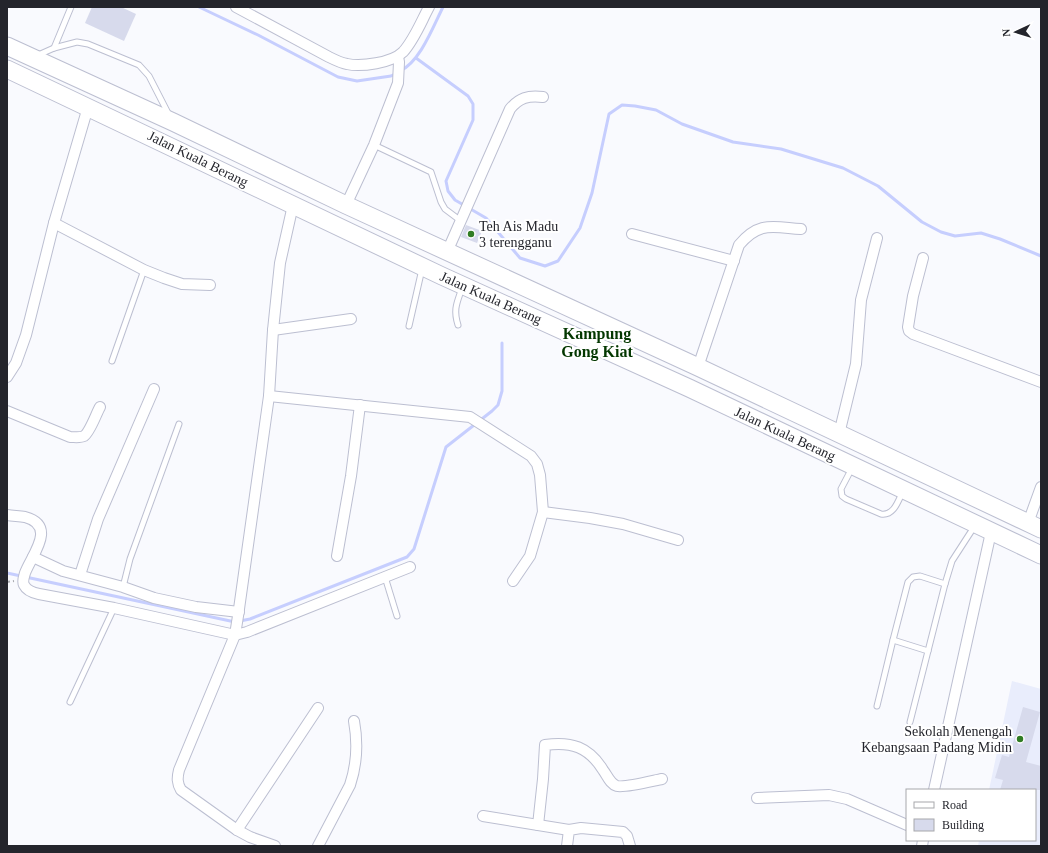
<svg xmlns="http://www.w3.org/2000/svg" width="1048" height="853" font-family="'Times New Roman',serif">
  <rect width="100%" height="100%" fill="#f9fafe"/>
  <path fill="#e9edfc" d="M1012,681L1041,689V846H978L979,840H1035V790H989Z"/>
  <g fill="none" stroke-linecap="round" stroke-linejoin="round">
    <g stroke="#c6cefe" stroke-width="3">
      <path d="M199,7L258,35L338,77L357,81L391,76L395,74"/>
      <path d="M416,58L468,96L473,104V120L446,181L448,191L455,200L486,218L520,258L545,266L558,261L580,228L592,193L609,114L622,105L635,106L656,110L682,124L733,142L781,149L843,168L878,186L922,222L941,232L955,236L981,233L1000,239L1041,256"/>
      <path d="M400,71C420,62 433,27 443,7"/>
      <path d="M7,573L235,622L250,619L407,557L414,549L446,447L492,411L498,405L502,391V343"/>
    </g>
  </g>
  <g fill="#d7daec">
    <path d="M92,7H121L136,14L124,41L85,23Z"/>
    <path d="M466,225L482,231L477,243L461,237Z"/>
    <path d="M1023,707L1040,712L1026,762L1041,766V790H1000L1003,780L995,778L1002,755L1009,757Z"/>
  </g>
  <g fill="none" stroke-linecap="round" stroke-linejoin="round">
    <g stroke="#bcbfd1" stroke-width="7">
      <g id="service">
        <path d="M54,48L71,7"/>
        <path d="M36,56L54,48L77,42L88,44L139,65L149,76L169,115"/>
        <path d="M374,145L431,172L441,202L445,209L461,221"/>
        <path d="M458,325C453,309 457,303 462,288"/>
        <path d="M409,326L422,269"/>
        <path d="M112,361L144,270"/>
        <path d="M852,468L841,489L842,496L846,499L881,514C894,516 898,501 903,491"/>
        <path d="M385,577L397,616"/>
        <path d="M123,587L130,559L179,424"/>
        <path d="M928,651L893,640L908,582L913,577L920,576L945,584"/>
        <path d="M70,702L114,608"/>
        <path d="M877,706L893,640"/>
        <path d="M910,722L945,584L952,561L974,527"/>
      </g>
    </g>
    <g stroke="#bcbfd1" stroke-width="12">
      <g id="minor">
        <path d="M236,7L329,57C335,60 341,63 347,64C361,67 392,63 403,52C414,40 421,22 429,7"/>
        <path d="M346,205L374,145L398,83L399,62L398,57"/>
        <path d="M54,223L144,270L164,278L182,284L210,285"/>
        <path d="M632,234L734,261"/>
        <path d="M447,252L510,109C519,98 528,95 543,97"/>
        <path d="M923,258L913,296L908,327L909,331L913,334L1041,382"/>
        <path d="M273,330L351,319"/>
        <path d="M698,367L739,245C759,221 772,227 801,229"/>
        <path d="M7,377L16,363L26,335L54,223L88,107"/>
        <path d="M269,396L470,417L531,456L537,464L540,475L543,512L530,556L513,581"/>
        <path d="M7,411L70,437C75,437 80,438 84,436C90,432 96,414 100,407"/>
        <path d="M839,434L856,364L861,300L877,238"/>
        <path d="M543,512L590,518L623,524L678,540"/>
        <path d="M7,515C13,516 19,516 25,517C58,526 31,556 25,573C24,577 22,581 24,585C27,591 34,593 39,594L114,608L235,635L179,770C177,778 177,783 181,790L237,830L250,837L275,846"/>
        <path d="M1028,523L1041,487"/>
        <path d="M337,556L351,476L360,405"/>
        <path d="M33,557L63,571L123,587L154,598L196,607L239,612"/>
        <path d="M80,575L98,519L154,389"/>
        <path d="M235,635L238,616L269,396L273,330L280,263L293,205"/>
        <path d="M235,635L247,632L410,567"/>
        <path d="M934,790L991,532"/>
        <path d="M757,798L829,795L847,799L907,825"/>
        <path d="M483,816L569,830"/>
        <path d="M538,825L543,779L545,745C571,741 589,747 603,770C607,775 610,784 617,786C625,788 652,781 662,779"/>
        <path d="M237,830L318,708"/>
        <path d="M318,846L350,785C357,764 358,743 354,721"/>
        <path d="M567,846L569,830L581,828L623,832L627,836L630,846"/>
        <path d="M922,846L923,840"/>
      </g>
    </g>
    <g stroke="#bcbfd1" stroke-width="19">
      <g id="trunk">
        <path d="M7,46L173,122L346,205L698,367L1041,529"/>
        <path d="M7,69L442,276L689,388L1041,555"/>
      </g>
    </g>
    <path stroke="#abacb1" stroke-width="2" stroke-dasharray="3 3" stroke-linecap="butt" d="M7,582L14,581"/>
    <use href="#service" stroke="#fff" stroke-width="5"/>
    <use href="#minor" stroke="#fff" stroke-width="10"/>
    <use href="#trunk" stroke="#fff" stroke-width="17"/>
  </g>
  <g fill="#307c23" stroke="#fff" stroke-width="1.5">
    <circle cx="471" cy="234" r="4"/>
    <circle cx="1020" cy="739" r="4"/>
  </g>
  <g text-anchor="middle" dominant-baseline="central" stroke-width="4" stroke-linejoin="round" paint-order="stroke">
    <g font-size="14" fill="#24252c" stroke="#fff">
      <text transform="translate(198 159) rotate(26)">Jalan Kuala Berang</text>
      <text transform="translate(491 298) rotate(24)">Jalan Kuala Berang</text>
      <text transform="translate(785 434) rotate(25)">Jalan Kuala Berang</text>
    </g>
    <g font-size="14" fill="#24252c" stroke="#fff" text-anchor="start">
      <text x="479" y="226">Teh Ais Madu<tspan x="479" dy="16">3 terengganu</tspan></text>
      <text x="1012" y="731" text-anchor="end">Sekolah Menengah<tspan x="1012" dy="16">Kebangsaan Padang Midin</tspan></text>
    </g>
    <g font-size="16" font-weight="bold" fill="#033700" stroke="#fff">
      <text x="597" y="333">Kampung<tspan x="597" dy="18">Gong Kiat</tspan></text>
    </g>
  </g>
  <rect width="1048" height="853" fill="none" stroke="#24252c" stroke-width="16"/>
  <rect x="906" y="789" width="130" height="52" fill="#ffffff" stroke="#a7a8ab"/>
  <rect x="914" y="802" width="20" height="6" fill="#ffffff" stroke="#a7a8ab"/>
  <text x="942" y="809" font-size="12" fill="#24252c">Road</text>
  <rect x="914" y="819" width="20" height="12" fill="#d7daec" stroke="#a7a8ab"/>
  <text x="942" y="829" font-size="12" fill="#24252c">Building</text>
  <g transform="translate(1016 32) rotate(266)" stroke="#ffffff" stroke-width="3" paint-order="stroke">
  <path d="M0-3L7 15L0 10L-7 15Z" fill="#24252c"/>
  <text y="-6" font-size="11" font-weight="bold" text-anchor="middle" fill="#24252c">N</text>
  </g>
</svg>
